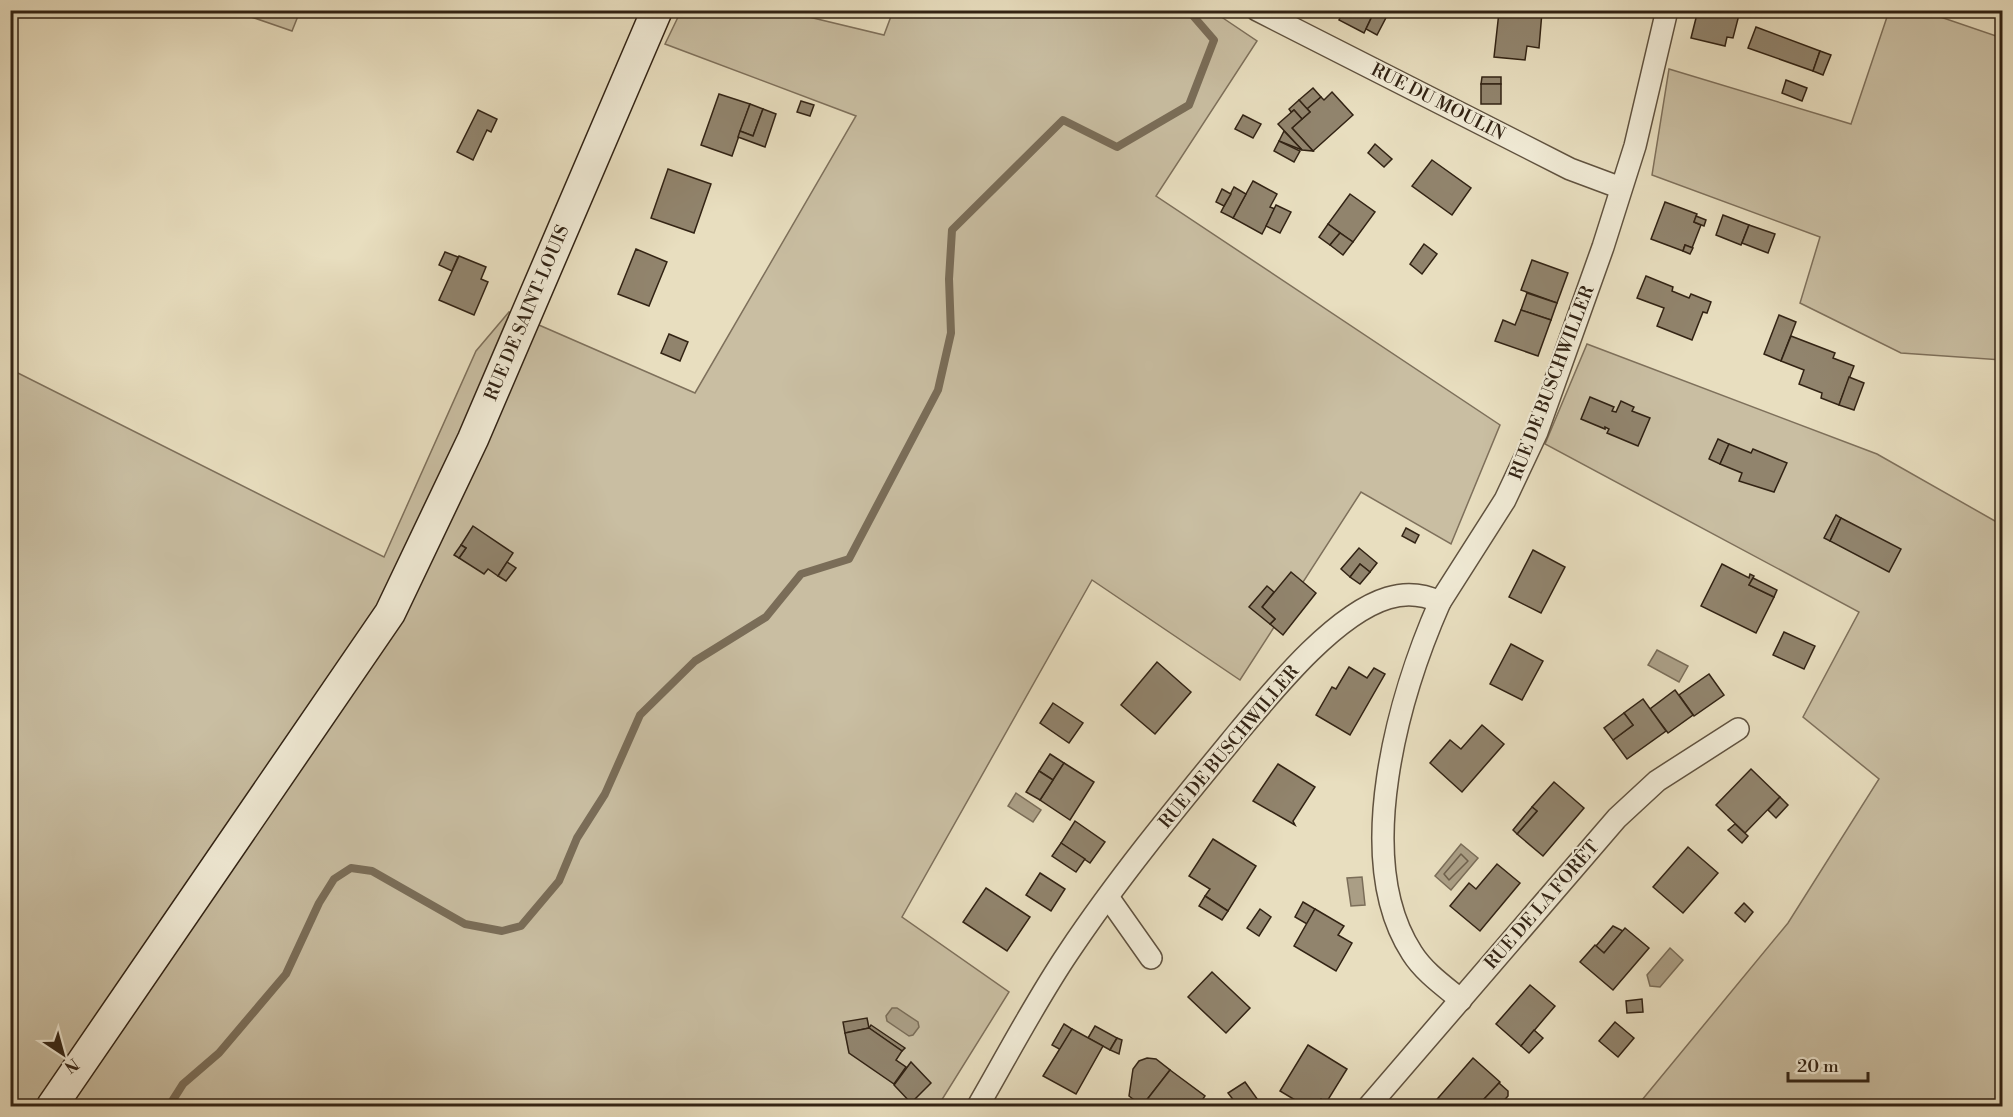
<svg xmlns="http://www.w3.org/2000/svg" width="2013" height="1117" font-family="'Libre Bodoni',serif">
  <rect width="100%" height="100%" fill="#e8debf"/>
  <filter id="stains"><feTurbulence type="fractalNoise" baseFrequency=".00333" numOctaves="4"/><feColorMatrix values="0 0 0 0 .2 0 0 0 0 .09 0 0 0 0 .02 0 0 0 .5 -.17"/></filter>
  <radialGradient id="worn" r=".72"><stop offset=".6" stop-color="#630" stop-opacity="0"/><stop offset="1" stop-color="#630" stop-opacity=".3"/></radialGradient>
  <g fill="#c9bea2" stroke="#7e705b" stroke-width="1.5">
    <path d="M1211,10L1257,41L1156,196L1500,425L1451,544L1361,492L1240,680L1092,580L902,917L1009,992L938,1106H11L10,369L384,557L476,351L509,312L695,393L856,116L665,44L681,11H784L884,35L893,11Z"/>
    <path d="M234,11H300L292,31Z"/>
    <path d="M1889,11H1923L2002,38V360L1901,353L1800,303L1820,237L1652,175L1669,69L1851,124Z"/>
    <path d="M1587,344L1877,454L2002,525V1106H1637L1788,923L1879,779L1803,717L1859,612L1545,444Z"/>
  </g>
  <g fill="#aa9e85" stroke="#7a6d58" stroke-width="1.5">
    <path d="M1657,650L1688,666L1679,682L1648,665Z"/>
    <path d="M1016,793L1041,810L1033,822L1008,806Z"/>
    <path d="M1461,844L1478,858L1451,890L1435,876Z"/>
    <path d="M1362,877L1365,905L1351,906L1347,878Z"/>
    <path d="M1670,948L1683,960L1660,987L1650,986L1647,975Z"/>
    <path d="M892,1008H897L918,1022L919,1027L913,1035L909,1036L887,1021L886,1016Z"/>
  </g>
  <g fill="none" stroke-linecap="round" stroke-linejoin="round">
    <path stroke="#6e604c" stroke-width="1.5" d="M1461,854L1468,861L1449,880L1444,874Z"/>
    <path stroke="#7a6d58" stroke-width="8" d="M169,1106L183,1084L219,1053L286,974L319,903L334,879L351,868L372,871L465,924L502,931L521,926L559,881L577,838L605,794L640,715L695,661L766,617L801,574L849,559L938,390L951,333L949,279L952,230L1063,120L1117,147L1189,105L1214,40L1188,10"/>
  </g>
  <g fill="#91846d" stroke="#322314" stroke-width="1.5">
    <path d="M1330,10H1344L1341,17Z"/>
    <path d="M1344,10H1375L1364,33L1339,20Z"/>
    <path d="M1375,10H1390L1377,35L1366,29Z"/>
    <path d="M1499,10H1530V15Z"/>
    <path d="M1698,10L1740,11L1733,38L1727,37L1725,46L1691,38Z"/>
    <path d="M1530,11L1542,12L1539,48L1527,46L1525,60L1494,57L1499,12L1530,15Z"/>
    <path d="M1756,27L1820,51L1813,71L1748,48Z"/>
    <path d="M1820,51L1831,55L1823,75L1813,71Z"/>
    <path d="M1482,77H1501V84H1481Z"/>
    <path d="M1786,80L1807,88L1802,101L1782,93Z"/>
    <rect x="1481" y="84" width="20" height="20"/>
    <path d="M1313,88L1321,97L1307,109L1299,100Z"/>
    <path d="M1332,92L1353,115L1313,151L1292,128L1310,112L1307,109L1321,97L1324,100Z"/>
    <path d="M719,94L750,104L732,156L701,145Z"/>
    <path d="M1299,100L1310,112L1302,119L1294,110L1291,112L1289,109Z"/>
    <path d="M801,101L814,105L810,116L797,112Z"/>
    <path d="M750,104L763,109L753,136L740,131Z"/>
    <path d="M763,109L776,114L765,147L738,137L740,131L753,136Z"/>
    <path d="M478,110L497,119L491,132L487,130L473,160L457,152Z"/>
    <path d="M1294,110L1302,119L1292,128L1313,151L1302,150L1278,124Z"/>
    <path d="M1243,115L1261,124L1253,138L1235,129Z"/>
    <path d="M1284,131L1302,150L1279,141Z"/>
    <path d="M1279,141L1300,151L1294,162L1274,151Z"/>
    <path d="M1375,144L1392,159L1384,167L1368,153Z"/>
    <path d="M1432,160L1471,188L1452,215L1412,186Z"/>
    <path d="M668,169L711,184L694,233L651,218Z"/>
    <path d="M1253,181L1277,194L1270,207L1275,209L1262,234L1233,218Z"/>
    <path d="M1234,187L1246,194L1233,218L1221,212Z"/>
    <path d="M1222,189L1231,194L1224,206L1216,202Z"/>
    <path d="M1350,194L1375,212L1353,242L1328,224Z"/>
    <path d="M1665,202L1697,214L1694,222L1701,225L1692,248L1685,245L1683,251L1651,239Z"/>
    <path d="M1276,205L1291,212L1280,233L1266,226Z"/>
    <path d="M1723,215L1749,225L1741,245L1716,235Z"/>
    <path d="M1696,216L1706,220L1704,226L1694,222Z"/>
    <path d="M1328,224L1340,233L1330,245L1319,237Z"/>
    <path d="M1749,225L1775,234L1768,253L1742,243Z"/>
    <path d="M1340,233L1353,242L1343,255L1330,245Z"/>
    <path d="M1424,244L1437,254L1422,274L1410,264Z"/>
    <path d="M1685,245L1693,248L1690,254L1683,251Z"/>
    <path d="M636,249L667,262L649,306L618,294Z"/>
    <path d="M445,252L458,257L452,271L439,265Z"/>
    <path d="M459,256L486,267L481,279L488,282L474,315L439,300Z"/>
    <path d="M1532,260L1568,273L1557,303L1521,290Z"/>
    <path d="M1646,276L1673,287L1672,291L1689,298L1691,294L1711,302L1707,313L1703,312L1692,340L1657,326L1664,308L1637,298Z"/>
    <path d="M1527,293L1557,303L1551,320L1521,310Z"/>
    <path d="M1521,310L1551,320L1538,356L1495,341L1503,320L1515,325Z"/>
    <path d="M1779,315L1796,322L1781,361L1764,354Z"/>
    <path d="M669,334L688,342L680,361L661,353Z"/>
    <path d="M1791,336L1835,353L1833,358L1854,366L1839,405L1821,398L1822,393L1799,384L1804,370L1781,361Z"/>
    <path d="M1849,377L1864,383L1854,410L1839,405Z"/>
    <path d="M1590,397L1614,407L1612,411L1616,412L1621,401L1634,407L1632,411L1650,418L1638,446L1607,433L1609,429L1605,427V429L1581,419Z"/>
    <path d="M1718,439L1729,444L1720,464L1709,459Z"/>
    <path d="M1729,444L1751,453L1753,449L1787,463L1774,492L1739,481L1742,473L1720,464Z"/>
    <path d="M1836,515L1841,518L1830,541L1824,538Z"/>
    <path d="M1841,518L1901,549L1889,572L1830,541Z"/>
    <path d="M473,526L513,553L498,576L488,569L484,574L459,558L466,548L461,545Z"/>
    <path d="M1406,528L1419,535L1415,543L1402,536Z"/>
    <path d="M461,545L466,548L459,558L454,555Z"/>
    <path d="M1359,548L1377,563L1370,572L1360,564L1350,577L1341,569Z"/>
    <path d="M1533,550L1565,567L1541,613L1509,597Z"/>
    <path d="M507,562L516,568L506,581L498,576Z"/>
    <path d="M1360,564L1370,572L1360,584L1350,577Z"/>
    <path d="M1722,564L1749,578L1750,574L1754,576L1749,585L1774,597L1756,633L1701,606Z"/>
    <path d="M1291,572L1316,593L1283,635L1270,624L1275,619L1262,607Z"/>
    <path d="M1753,578L1777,590L1774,597L1749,585Z"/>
    <path d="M1267,586L1274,592L1262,607L1275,619L1270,624L1249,607Z"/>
    <path d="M1784,632L1815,646L1804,669L1773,655Z"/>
    <path d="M1511,644L1543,661L1522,700L1490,684Z"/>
    <path d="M1157,662L1191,692L1155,734L1121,705Z"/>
    <path d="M1349,667L1367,678L1374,668L1385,674L1350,735L1316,715L1332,687L1336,689Z"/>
    <path d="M1709,674L1724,695L1694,716L1679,695Z"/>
    <path d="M1675,690L1693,715L1668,733L1650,709Z"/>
    <path d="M1643,699L1666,731L1627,759L1613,740L1633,725L1624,713Z"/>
    <path d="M1053,703L1083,723L1069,743L1040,723Z"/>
    <path d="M1624,713L1633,725L1613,740L1604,728Z"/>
    <path d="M1482,725L1504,744L1462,792L1430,763L1450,740L1461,749Z"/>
    <path d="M1050,754L1064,763L1053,780L1039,771Z"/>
    <path d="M1064,763L1094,782L1070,820L1040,800Z"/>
    <path d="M1278,764L1315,787L1293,821L1295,825L1253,801Z"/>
    <path d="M1751,769L1780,797L1745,833L1716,805Z"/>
    <path d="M1039,771L1053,780L1040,800L1026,792Z"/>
    <path d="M1554,782L1584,808L1543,856L1517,834L1537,811L1532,807Z"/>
    <path d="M1780,797L1788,805L1776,818L1768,810Z"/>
    <path d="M1532,807L1537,811L1517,834L1513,830Z"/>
    <path d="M1075,821L1105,842L1090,863L1061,843Z"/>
    <path d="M1735,824L1748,836L1742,843L1728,830Z"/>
    <path d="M1213,839L1256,866L1228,911L1205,896L1210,889L1189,876Z"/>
    <path d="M1061,843L1085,859L1076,872L1052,856Z"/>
    <path d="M1688,847L1718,873L1683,913L1653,887Z"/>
    <path d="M1497,864L1520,883L1480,931L1450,906L1469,883L1476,889Z"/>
    <path d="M1040,873L1065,889L1051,911L1026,895Z"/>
    <path d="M986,888L1030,917L1007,951L963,922Z"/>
    <path d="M1205,896L1228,911L1222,920L1199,906Z"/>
    <path d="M1303,902L1315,909L1307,924L1295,917Z"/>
    <path d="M1744,903L1753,912L1745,922L1735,913Z"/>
    <path d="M1260,909L1271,917L1259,936L1247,928Z"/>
    <path d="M1315,909L1344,926L1338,935L1352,943L1336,971L1294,946Z"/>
    <path d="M1613,926L1623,931L1604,953L1596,946Z"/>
    <path d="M1625,928L1649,948L1613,990L1580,962L1595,945L1604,953Z"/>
    <path d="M1212,972L1250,1008L1226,1033L1188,997Z"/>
    <path d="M1530,985L1555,1006L1521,1046L1496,1024Z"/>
    <path d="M1642,999L1643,1012L1627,1013L1626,1001Z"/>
    <path d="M867,1018L869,1028L845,1033L843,1022Z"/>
    <path d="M1615,1022L1634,1038L1618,1057L1599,1041Z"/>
    <path d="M1064,1024L1072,1029L1061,1050L1052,1045Z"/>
    <path d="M871,1025L905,1048L902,1051L869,1028Z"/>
    <path d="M1095,1026L1117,1038L1110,1050L1088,1038Z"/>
    <path d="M869,1028L902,1051L896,1060L906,1067L894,1084L849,1053L845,1033Z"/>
    <path d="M1072,1029L1103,1046L1076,1094L1043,1076Z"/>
    <path d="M1534,1030L1543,1038L1529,1053L1521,1046Z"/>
    <path d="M1117,1038L1122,1040L1119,1054L1110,1050Z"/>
    <path d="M1308,1045L1347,1069L1326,1103L1321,1099L1316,1106H1305L1280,1091Z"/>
    <path d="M1147,1058L1156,1059L1170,1070L1142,1106L1129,1096L1133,1069L1139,1061Z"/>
    <path d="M1473,1058L1500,1082L1478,1106H1433L1432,1105Z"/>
    <path d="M911,1062L931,1083L911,1103L894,1085Z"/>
    <path d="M1170,1070L1205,1096L1198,1106H1142Z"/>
    <path d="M1245,1082L1258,1100L1250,1106H1238L1228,1093Z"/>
    <path d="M1499,1083L1508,1091V1096L1499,1106H1492L1484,1099Z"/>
    <path d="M1484,1099L1492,1106H1478Z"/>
  </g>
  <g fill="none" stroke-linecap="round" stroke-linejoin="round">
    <g stroke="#60523f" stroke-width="24">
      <g id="street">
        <path d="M1257,10L1570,169L1621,188"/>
        <path d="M1440,602C1399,695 1351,859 1412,953C1424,972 1444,986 1461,1000"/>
        <path d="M1108,897L1151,958"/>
        <path d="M978,1106C1007,1056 1035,1002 1068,953C1120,875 1180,803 1240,730C1275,688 1335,614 1388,598C1407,592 1423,594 1440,602L1505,500L1537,432L1603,247L1635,146L1667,10"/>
        <path d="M1369,1106L1617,818L1657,781L1738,729"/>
      </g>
    </g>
    <g stroke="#322314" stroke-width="33">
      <path id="secondary" d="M52,1106L390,613L473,439L657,10"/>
    </g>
    <use href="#street" stroke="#f0ead5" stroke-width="21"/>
    <use href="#secondary" stroke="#f0ead5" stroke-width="30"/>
  </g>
  <g text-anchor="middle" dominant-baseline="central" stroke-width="4.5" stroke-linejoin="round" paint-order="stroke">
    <g font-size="18" fill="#322314" stroke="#f0ead5">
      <text transform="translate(1438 102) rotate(27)">RUE DU MOULIN</text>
      <text transform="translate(527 313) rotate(-67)">RUE DE SAINT-LOUIS</text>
      <text transform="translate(1552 383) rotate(-69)">RUE DE BUSCHWILLER</text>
      <text transform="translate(1229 747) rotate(-50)">RUE DE BUSCHWILLER</text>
      <text transform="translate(1542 905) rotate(-49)">RUE DE LA FORÊT</text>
    </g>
  </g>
  <rect width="2013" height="1117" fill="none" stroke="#e8debf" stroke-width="36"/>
  <rect x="12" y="12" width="1989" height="1093" fill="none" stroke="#322314" stroke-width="3"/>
  <rect x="18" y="18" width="1977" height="1081" fill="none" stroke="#322314" stroke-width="1.5"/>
  <g transform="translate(63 1054) rotate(144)" stroke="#f0ead5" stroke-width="4.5" paint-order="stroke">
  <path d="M0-4.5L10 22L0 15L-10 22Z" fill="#322314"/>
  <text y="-9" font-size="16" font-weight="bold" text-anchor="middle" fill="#322314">N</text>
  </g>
  <path d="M1788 1072v9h80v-9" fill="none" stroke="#322314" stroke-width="3"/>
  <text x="1797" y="1072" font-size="18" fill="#322314" stroke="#f0ead5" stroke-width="4.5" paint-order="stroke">20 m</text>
  <rect width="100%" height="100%" filter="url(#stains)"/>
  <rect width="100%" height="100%" fill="url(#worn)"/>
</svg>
